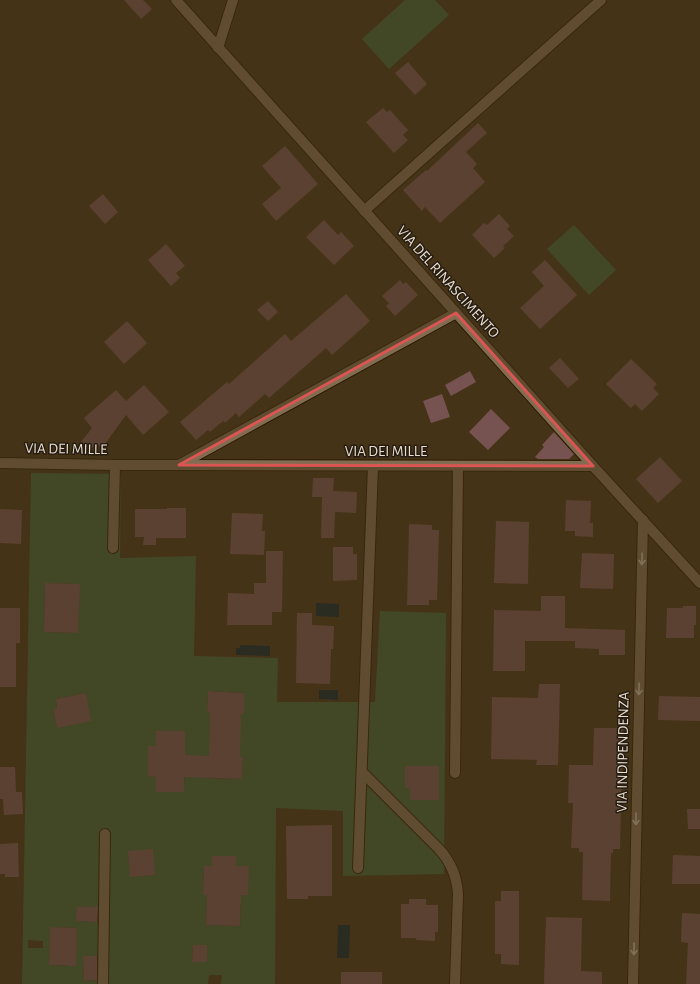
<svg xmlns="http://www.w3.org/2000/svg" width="700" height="984" font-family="'Alegreya Sans',sans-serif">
  <rect width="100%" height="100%" fill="#453318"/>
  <g fill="#3f6137" fill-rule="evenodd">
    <path d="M405,0H435L449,15L389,69L362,39Z"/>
    <path d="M574,225L616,270L589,295L547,249Z"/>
    <path d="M31,473L121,474L120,558L196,556L194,656L278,658L277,702H375L380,611L446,613L444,874L343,876V811L276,808L275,984H221L222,975H209L208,984H22ZM45,583L79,584L78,633L44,632ZM208,691L244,693L243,714L207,713ZM86,693L69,725L57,727L53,710L57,709L56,699ZM156,731H185L184,792H156V777L148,776V746H156ZM207,756L243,757L242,779L206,778ZM405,766H439V800H410V788H405ZM213,856H236V866H248V895H203L204,866H212ZM207,904H241L240,926L206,925ZM77,907L99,908V922L77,921ZM50,927L77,928L76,961L66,966L49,965ZM28,940L43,941V948H28ZM193,945H207V962H192ZM99,956L100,980L84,981L83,957Z"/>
  </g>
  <g fill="#09222e">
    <path d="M316,603L339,604V617L316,616Z"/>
    <path d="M240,645L270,646V656L236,655V648H240Z"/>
    <path d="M319,690H338V700L319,699Z"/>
    <path d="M338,925H350L349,958H337Z"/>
  </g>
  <g fill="#765251">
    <path d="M124,0H143L152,9L141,19Z"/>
    <path d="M408,62L427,84L415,95L395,73Z"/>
    <path d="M383,108L387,112L390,110L408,130L403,135L408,140L394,153L366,122Z"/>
    <path d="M478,123L487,133L466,152L477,164L473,168L485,182L440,223L425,207L422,211L403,190L426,170L427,171Z"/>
    <path d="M285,146L318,184L276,221L262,204L281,188L262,166Z"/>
    <path d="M103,194L118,212L105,224L89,206Z"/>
    <path d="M499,214L510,226L507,229L514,236L503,246L505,248L494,258L472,235L484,223L487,225Z"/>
    <path d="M324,220L338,235L341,232L354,246L334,265L306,237Z"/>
    <path d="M166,244L185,266L176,273L180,278L171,286L148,260Z"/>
    <path d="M545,260L577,295L540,329L520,308L544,286L532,272Z"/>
    <path d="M400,280L403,284L406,282L418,295L395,316L386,306L389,303L382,296Z"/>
    <path d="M346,294L370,321L332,355L326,348L269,398L265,394L239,417L236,413L225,423L223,421L210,432L208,430L196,440L180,422L227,382L229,384L285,334L291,341Z"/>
    <path d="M268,301L278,312L268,321L257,310Z"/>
    <path d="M127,321L147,343L124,364L104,342Z"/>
    <path d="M560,358L579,379L568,388L549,368Z"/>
    <path d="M631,359L657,384L653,388L659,394L642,411L635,404L631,408L606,384Z"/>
    <path d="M470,371L476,382L451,396L445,385Z"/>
    <path d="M144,385L169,412L143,435L126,415L102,448L96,443L91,449L81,442L92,428L84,418L116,390L126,401Z"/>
    <path d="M442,394L450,417L431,423L423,401Z"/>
    <path d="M491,409L510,428L488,450L469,432Z"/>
    <path d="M554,432L574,454L569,459H538L535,457L544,447L542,445Z"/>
    <path d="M660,457L682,481L658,503L636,479Z"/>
    <path d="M313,478H334L333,491L357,492L356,513L335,512L334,538H321L322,497H312Z"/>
    <path d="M566,500L591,501L590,523H593V537L575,536V531H565Z"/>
    <path d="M167,508H186V538H156V545H143L144,537H135V509H167Z"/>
    <path d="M0,509L22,510L21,544L0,543Z"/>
    <path d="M232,513L263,514L262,531H265L264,555L230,554Z"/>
    <path d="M496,521L529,522L528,584L494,583Z"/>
    <path d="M409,524L432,525V530H439L437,600H429V605H407Z"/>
    <path d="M333,547H353V554H357V580L333,581Z"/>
    <path d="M266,551H283L282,612H272V625H227L228,593L254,594V583H266Z"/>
    <path d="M582,553L614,554L613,589L580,588Z"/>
    <path d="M45,583L80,584L78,633L44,632Z"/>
    <path d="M541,596H565V628L625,630V655H599V649L575,648V641H525V671H493L494,610L541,611Z"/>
    <path d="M683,606H696V625H694V638H666L667,608H683Z"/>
    <path d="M0,608H20V643H16V687H0Z"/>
    <path d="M297,613H312V625L334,626L333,649H331L330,684L296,683Z"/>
    <path d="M539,684H560L558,765H536L537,760L491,759L492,697L538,698Z"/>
    <path d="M208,691L244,693V714H241L240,757H243L242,779L184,777V792H156V777L148,776V746H156V731H185V755L209,756L210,713H207Z"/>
    <path d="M86,693L91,721L57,728L53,709H57L56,699Z"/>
    <path d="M659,696L700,697V721L658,720Z"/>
    <path d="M594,728H623L620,849H613V853H611L610,901L582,900L583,852H579V848H571L573,803H568L569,765H593Z"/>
    <path d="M405,766H439V800H410V788H405Z"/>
    <path d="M0,767H15L16,792H22L23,814L4,815L3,799H0Z"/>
    <path d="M687,809H700V829H688Z"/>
    <path d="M332,825V896H308V899H287L286,826Z"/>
    <path d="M18,843L19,877H5V874H0V844Z"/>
    <path d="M153,849L155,875L130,877L128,851Z"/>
    <path d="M673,855L700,856V884H672Z"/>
    <path d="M212,856H236V866H249L248,895H241L240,926L206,925L207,895H203L204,866H212Z"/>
    <path d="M501,891H519V965L501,964V954H495V901H501Z"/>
    <path d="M409,899H426V905H438V932H435V941L416,940V938H401V904H409Z"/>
    <path d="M77,907H98L97,922L76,921Z"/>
    <path d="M682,913L700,914V984H686L688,943L681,942Z"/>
    <path d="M546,917L582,918L581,971L602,972V984H544Z"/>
    <path d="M50,927L77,928L76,966L49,965Z"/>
    <path d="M193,945H207V962H192Z"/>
    <path d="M83,956H97V980L84,981Z"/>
    <rect x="341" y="972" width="41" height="12"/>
  </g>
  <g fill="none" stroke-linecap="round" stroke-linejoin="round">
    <g stroke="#2b1a01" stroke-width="12">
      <g id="minor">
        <path d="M218,48L233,0"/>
        <path d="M364,211L601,0"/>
        <path d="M0,463L115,465H179L456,313"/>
        <path d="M181,465L593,466"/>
        <path d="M113,548L115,465"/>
        <path d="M362,772L439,849C450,861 457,877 458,894L455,984"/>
        <path d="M455,773L458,466"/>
        <path d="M358,868L373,466"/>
        <path d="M103,984L105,834"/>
        <path d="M633,984L643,520"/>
      </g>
    </g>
    <g stroke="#2b1a01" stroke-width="12">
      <path id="tertiary" d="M176,0L593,466L700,583"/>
    </g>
    <use href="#minor" stroke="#816c51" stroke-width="10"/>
    <use href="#tertiary" stroke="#816c51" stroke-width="10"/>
  </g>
  <defs><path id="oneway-shaft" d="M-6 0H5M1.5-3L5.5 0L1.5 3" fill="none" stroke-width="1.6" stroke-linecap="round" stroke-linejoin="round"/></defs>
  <g stroke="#cabba8">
    <use href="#oneway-shaft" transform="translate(642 559) rotate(91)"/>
    <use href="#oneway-shaft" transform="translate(639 689) rotate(91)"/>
    <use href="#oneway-shaft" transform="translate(636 819) rotate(91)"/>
    <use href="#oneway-shaft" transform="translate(634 949) rotate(91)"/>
  </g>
  <path d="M0 0H700V984H0ZM456,313L593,466L179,465Z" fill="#453318" fill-opacity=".55" fill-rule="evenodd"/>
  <path fill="none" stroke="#db5552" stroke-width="3" stroke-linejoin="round" d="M456,313L593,466L179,465Z"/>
  <g text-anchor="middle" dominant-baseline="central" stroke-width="3" stroke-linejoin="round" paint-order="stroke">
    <g font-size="15" fill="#e9ddce" stroke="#251c11">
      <text transform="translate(448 282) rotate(48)">VIA DEL RINASCIMENTO</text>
      <text transform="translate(66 449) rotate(1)">VIA DEI MILLE</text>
      <text x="386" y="451">VIA DEI MILLE</text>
      <text transform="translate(623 752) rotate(-89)">VIA INDIPENDENZA</text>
    </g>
  </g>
</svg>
